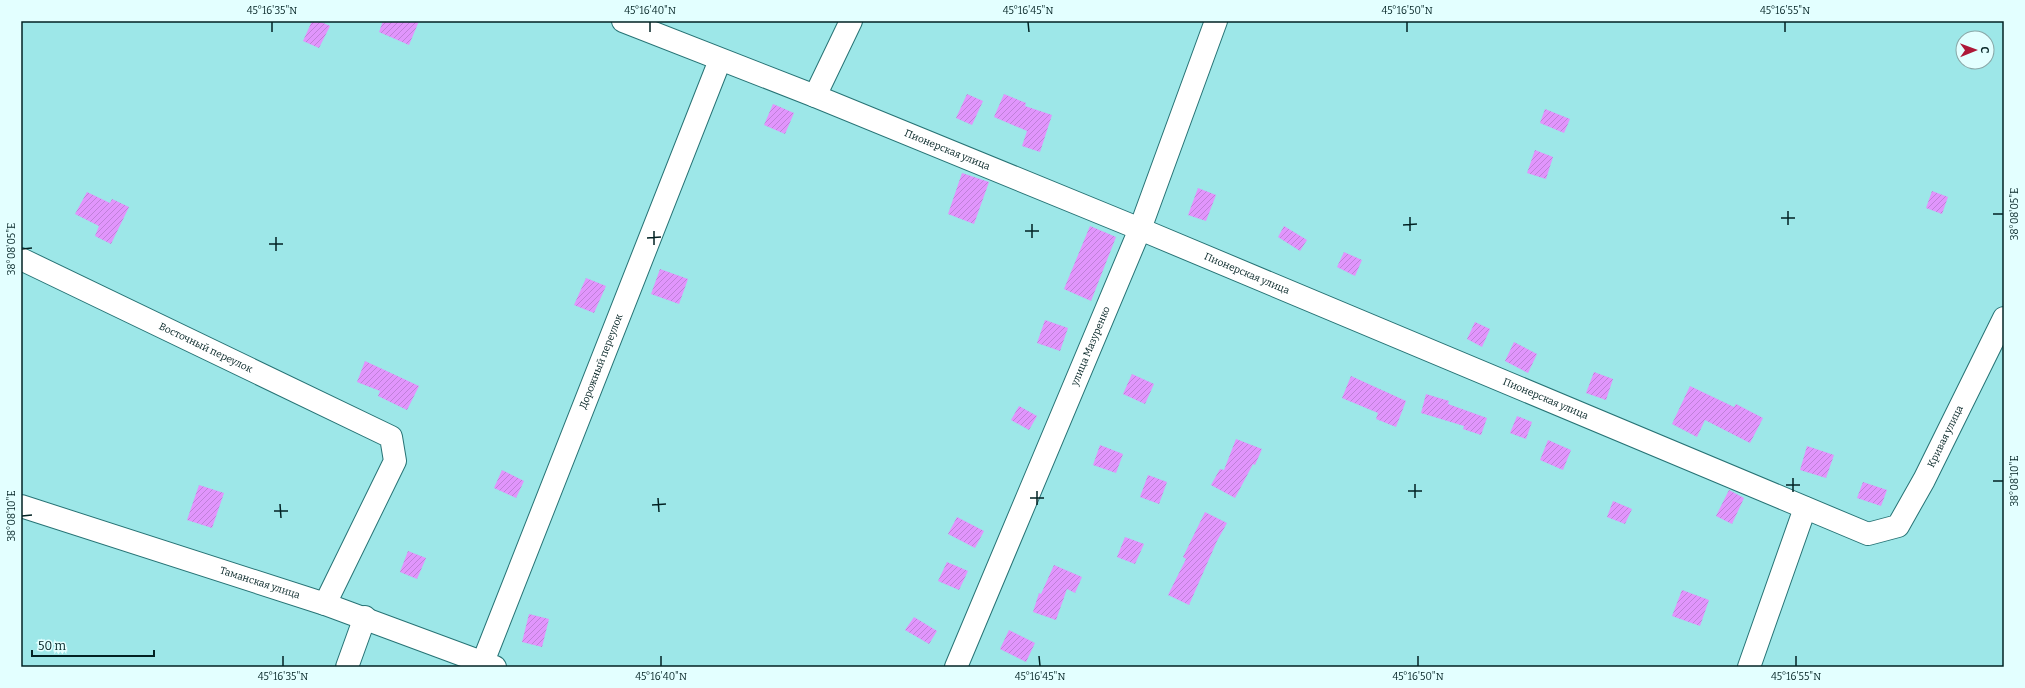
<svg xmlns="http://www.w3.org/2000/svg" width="2025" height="688" font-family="Bitter,serif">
  <defs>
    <pattern id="building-hatch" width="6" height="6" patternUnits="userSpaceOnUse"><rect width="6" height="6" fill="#e195fc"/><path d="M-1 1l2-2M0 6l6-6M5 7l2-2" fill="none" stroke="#bf80d8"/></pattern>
  </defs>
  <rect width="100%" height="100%" fill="#9de7e8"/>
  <g fill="url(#building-hatch)">
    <path d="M312,21H319L330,26L319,48L303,41Z"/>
    <path d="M383,21H419L409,45L379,32Z"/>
    <path d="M967,94L983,101L972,125L956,118Z"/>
    <path d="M1004,94L1026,103L1025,106L1052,115L1040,152L1022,146L1027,131L994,117Z"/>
    <path d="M773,104L794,113L785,134L764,125Z"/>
    <path d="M1545,109L1570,119L1564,133L1540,123Z"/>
    <path d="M1535,150L1553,157L1546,179L1527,173Z"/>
    <path d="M962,173L989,182L974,224L948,214Z"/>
    <path d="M1198,188L1216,195L1206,221L1188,215Z"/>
    <path d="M1932,191L1948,197L1942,214L1926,208Z"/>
    <path d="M87,192L110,203L112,199L129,207L111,244L95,236L99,226L75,214Z"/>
    <path d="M1090,226L1116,237L1091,301L1064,289Z"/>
    <path d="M1284,226L1307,240L1300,251L1278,237Z"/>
    <path d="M1344,252L1362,260L1355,276L1337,267Z"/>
    <path d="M660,269L688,279L679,304L651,294Z"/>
    <path d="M586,278L606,286L594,313L574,305Z"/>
    <path d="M1045,320L1068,328L1060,351L1037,343Z"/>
    <path d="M1475,322L1490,329L1482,347L1467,339Z"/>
    <path d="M1514,342L1537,354L1528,373L1505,361Z"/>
    <path d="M365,361L419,386L407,410L378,396L380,391L357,382Z"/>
    <path d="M1594,372L1613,379L1606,400L1586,393Z"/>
    <path d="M1132,374L1154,384L1145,404L1123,394Z"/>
    <path d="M1351,376L1406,401L1396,427L1376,419L1378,413L1342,398Z"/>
    <path d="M1690,386L1734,407L1736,404L1763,418L1750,443L1705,420L1697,437L1672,424Z"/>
    <path d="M1426,394L1449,401L1448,404L1487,418L1481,435L1463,429L1464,426L1421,413Z"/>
    <path d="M1019,406L1037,416L1029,430L1011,420Z"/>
    <path d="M1517,416L1532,422L1526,439L1510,433Z"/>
    <path d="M1236,439L1262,449L1255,465L1253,464L1235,498L1211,485L1220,469L1224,470Z"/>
    <path d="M1548,440L1571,450L1563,470L1540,460Z"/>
    <path d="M1100,445L1123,454L1116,473L1093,465Z"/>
    <path d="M1807,446L1834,455L1826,478L1800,470Z"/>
    <path d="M502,470L524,481L516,498L494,488Z"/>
    <path d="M1148,475L1167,482L1159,504L1140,497Z"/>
    <path d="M1863,482L1887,490L1881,506L1857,498Z"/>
    <path d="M199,485L224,493L212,528L187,520Z"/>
    <path d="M1729,490L1744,498L1732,524L1716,516Z"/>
    <path d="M1613,501L1632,509L1625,524L1607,517Z"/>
    <path d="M1205,512L1227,523L1217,541L1189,605L1168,595L1186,559L1183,557Z"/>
    <path d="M957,517L984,531L975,548L948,534Z"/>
    <path d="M1125,537L1144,544L1135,564L1117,557Z"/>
    <path d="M408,551L426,558L417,579L400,572Z"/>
    <path d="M947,562L968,571L959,590L938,581Z"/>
    <path d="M1054,565L1082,577L1075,593L1067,589L1056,620L1033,612L1039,593L1041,594Z"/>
    <path d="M1682,590L1709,600L1700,626L1672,616Z"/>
    <path d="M529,614L549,619L542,647L522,642Z"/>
    <path d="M914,617L937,631L929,644L905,630Z"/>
    <path d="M1009,630L1035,643L1026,662L1000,649Z"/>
  </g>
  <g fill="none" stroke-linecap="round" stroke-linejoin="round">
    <g stroke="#277375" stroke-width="24">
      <g id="minor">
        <path id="s1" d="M623,21L815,96L1140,229L1868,534L1898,526L1924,480L2004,318"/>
        <path d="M815,96L851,21"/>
        <path id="s2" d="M21,259L391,437L395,461L325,604"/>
        <path id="s3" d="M21,506L325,604L495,667"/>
        <path id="s4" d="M483,662L720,60"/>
        <path d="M347,667L365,617"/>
        <path id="s5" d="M956,667L1140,229L1216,21"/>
        <path d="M1749,667L1805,508"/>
      </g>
    </g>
    <use href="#minor" stroke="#fff" stroke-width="22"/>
  </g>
  <path fill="none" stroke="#022223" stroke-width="1.5" d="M272,22V32M650,22V32M1028,22L1029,32M1407,22V32M1785,22V32M1788,211V225M1993,214H2003M1410,217V231M1781,218H1795M1032,224V238M1403,225L1417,224M654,231V245M1025,231H1039M276,237V251M647,238L661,237M269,244H283M22,249L32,248M1793,478V492M1993,481H2003M1415,484V498M1786,485H1800M1037,491V505M1408,491H1422M658,498L659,512M1030,498H1044M280,504L281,518M652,505L666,504M274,511H288M22,516L32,515M283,656V666M661,656V666M1039,656L1040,666M1418,656V666M1796,656V666"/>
  <g text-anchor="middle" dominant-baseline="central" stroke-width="3" stroke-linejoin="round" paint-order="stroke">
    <g font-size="10" fill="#022223" stroke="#e3ffff">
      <text stroke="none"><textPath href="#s1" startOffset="349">Пионерская улица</textPath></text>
      <text stroke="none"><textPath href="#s1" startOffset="673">Пионерская улица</textPath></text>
      <text stroke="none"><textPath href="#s5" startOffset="348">улица Мазуренко</textPath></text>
      <text stroke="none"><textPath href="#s2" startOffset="205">Восточный переулок</textPath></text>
      <text stroke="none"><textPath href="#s4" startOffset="323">Дорожный переулок</textPath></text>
      <text stroke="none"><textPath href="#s1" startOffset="997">Пионерская улица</textPath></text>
      <text stroke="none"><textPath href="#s1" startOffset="1479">Кривая улица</textPath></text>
      <text stroke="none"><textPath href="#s3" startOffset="251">Таманская улица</textPath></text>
    </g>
  </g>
  <rect width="2025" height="688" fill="none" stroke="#e3ffff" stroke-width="44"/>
  <g transform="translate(1975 50) rotate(89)"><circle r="19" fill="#e3ffff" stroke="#89a7a7"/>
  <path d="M0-3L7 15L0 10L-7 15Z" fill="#ad1838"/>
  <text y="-6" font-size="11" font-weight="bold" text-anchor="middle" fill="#022223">С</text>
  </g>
  <path d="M32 650v6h122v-6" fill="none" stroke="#022223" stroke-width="2"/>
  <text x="38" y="650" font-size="12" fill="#022223" stroke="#e3ffff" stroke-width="3" paint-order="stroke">50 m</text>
  <rect x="22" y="22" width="1981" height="644" fill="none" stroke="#022223" stroke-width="1.5"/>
  <g font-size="10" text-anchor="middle" fill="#022223">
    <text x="272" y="14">45°16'35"N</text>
    <text x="650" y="14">45°16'40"N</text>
    <text x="1028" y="14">45°16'45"N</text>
    <text x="1407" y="14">45°16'50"N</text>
    <text x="1785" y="14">45°16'55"N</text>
    <text transform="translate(2014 214) rotate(-90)" y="4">38°08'05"E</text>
    <text transform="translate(11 249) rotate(-90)" y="4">38°08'05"E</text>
    <text transform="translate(2014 481) rotate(-90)" y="4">38°08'10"E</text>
    <text transform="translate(11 516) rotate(-90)" y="4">38°08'10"E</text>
    <text x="283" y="680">45°16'35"N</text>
    <text x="661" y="680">45°16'40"N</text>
    <text x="1040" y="680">45°16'45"N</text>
    <text x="1418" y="680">45°16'50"N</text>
    <text x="1796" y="680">45°16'55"N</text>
  </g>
</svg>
